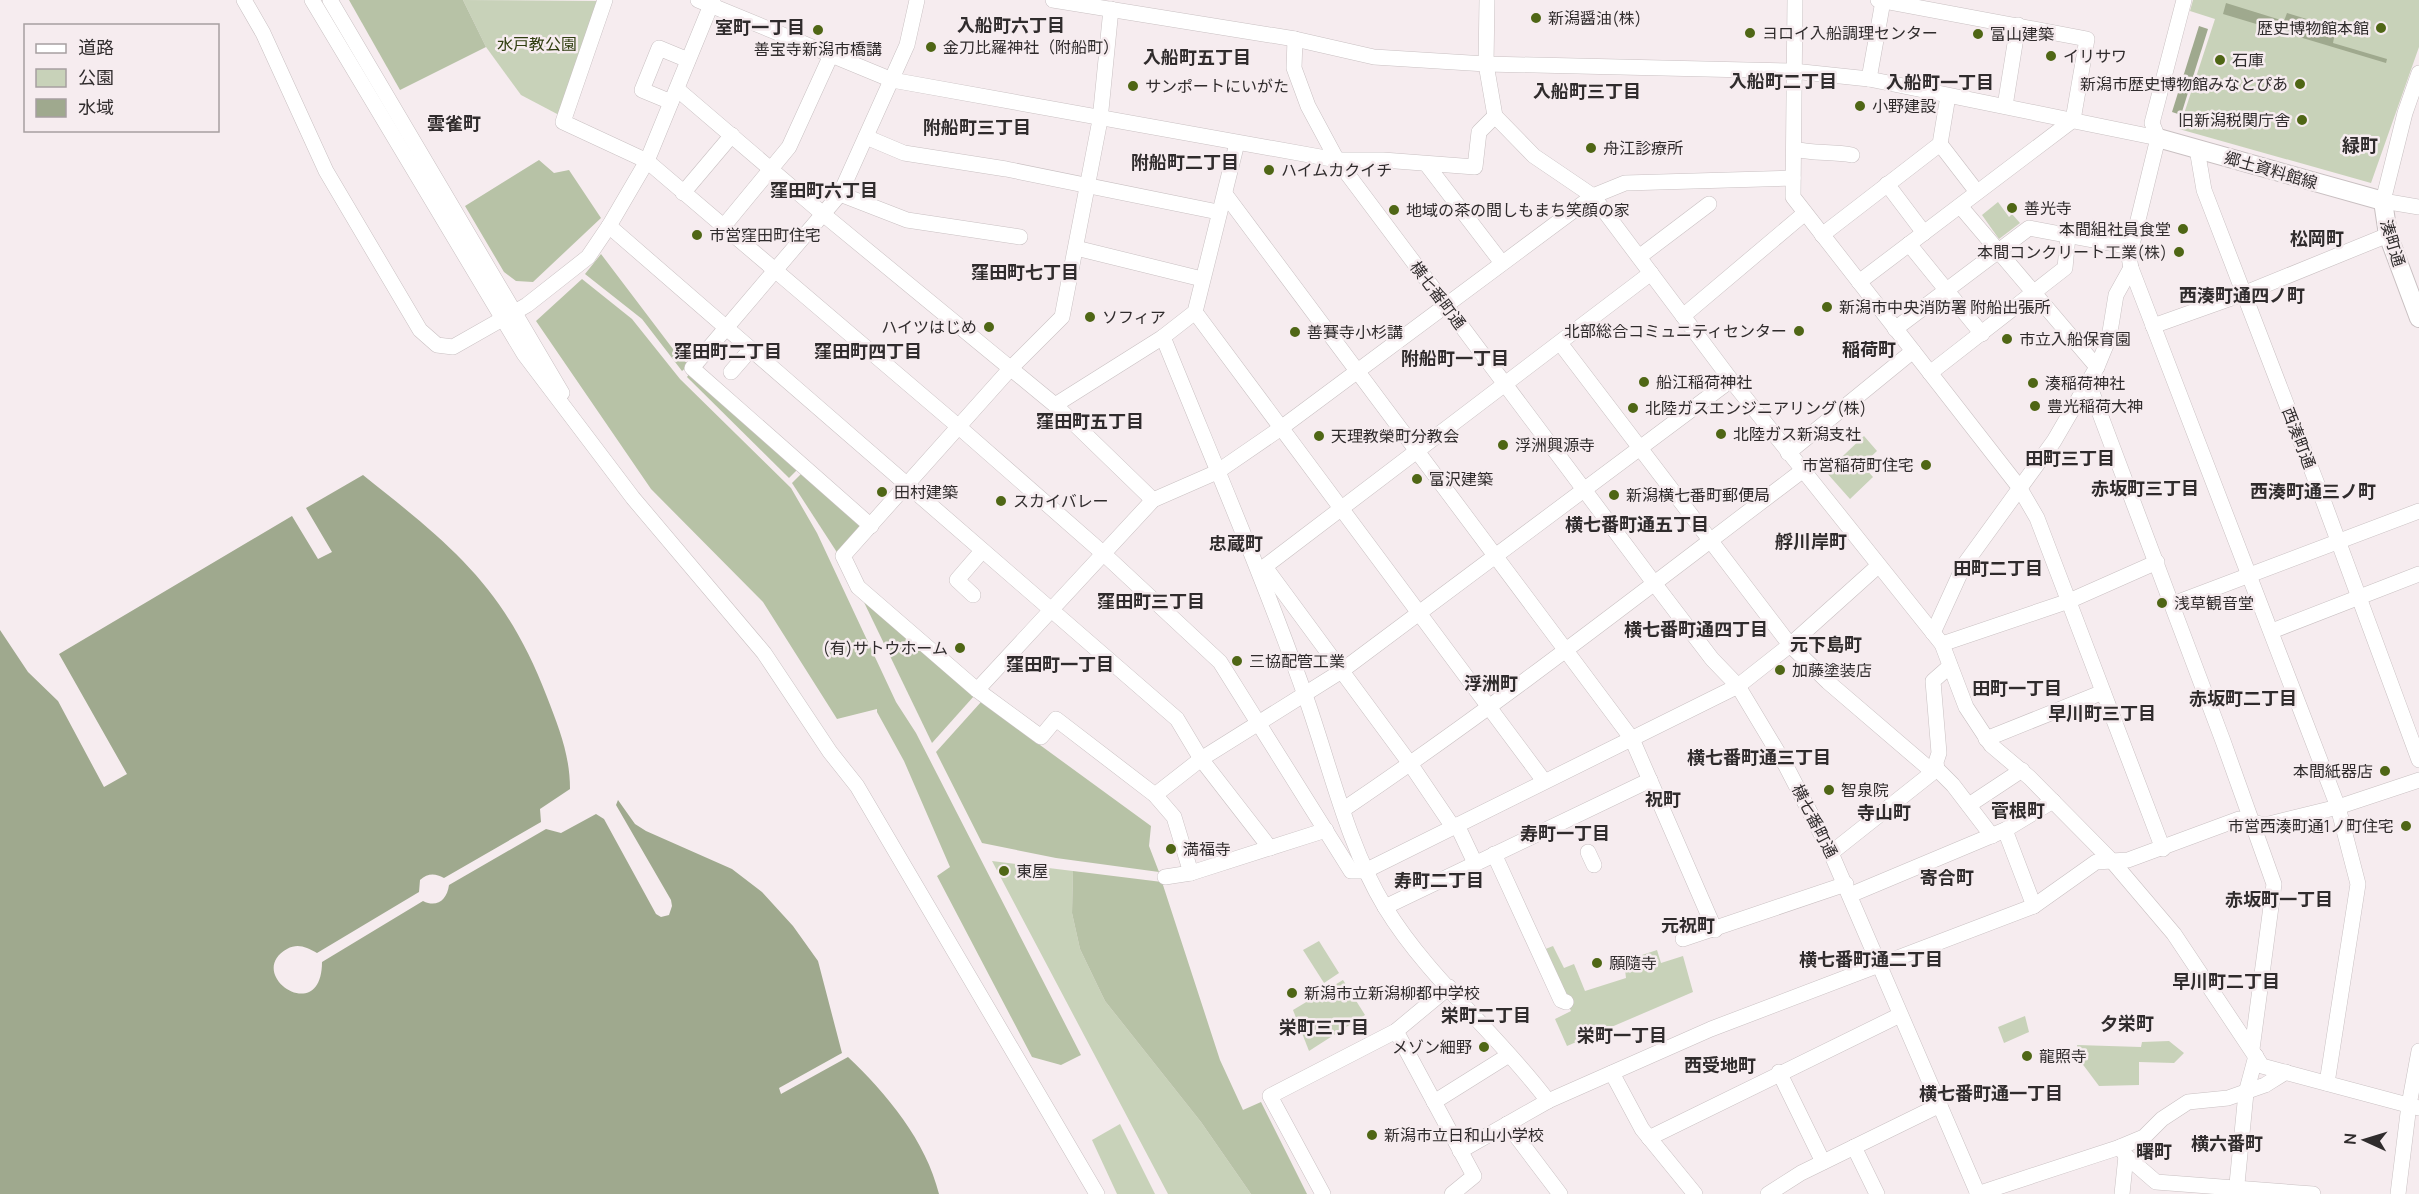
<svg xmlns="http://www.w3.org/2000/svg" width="2419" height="1194" font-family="Manrope,'Noto Sans JP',sans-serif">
  <rect width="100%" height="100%" fill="#f6ecef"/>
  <g fill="#c8d2b9">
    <path d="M463,0L597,1L559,115L521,95L486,47Z"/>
    <path d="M2193,0H2419V47L2371,183L2179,129L2215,19L2190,11Z"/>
    <path d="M1998,202L2009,217L2012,214L2020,223L1999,239L1982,215Z"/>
    <path d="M1864,436L1877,451L1862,465L1873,477L1850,499L1826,472Z"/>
    <path d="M992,861L1073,871L1072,913L1080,949L1105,1001L1201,1122L1251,1194H1168Z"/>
    <path d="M1319,941L1339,973L1324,983L1303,950Z"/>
    <path d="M1553,946L1564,968L1574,964L1585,991L1626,978L1624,961L1657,950L1661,963L1683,956L1693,992L1567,1046L1555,1019L1571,1011L1543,950Z"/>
    <path d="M1343,980L1365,1015L1309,1051L1293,1010Z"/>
    <path d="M2025,1016L2029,1032L2004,1043L1998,1027Z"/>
    <path d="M2169,1041L2184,1053L2174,1063L2139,1062V1085L2099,1086L2081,1062L2077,1045L2141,1047L2142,1042Z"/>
    <path d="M1120,1124L1155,1194H1117L1092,1140Z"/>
  </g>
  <g fill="#b7c2a6">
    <path d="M349,0H463L486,47L400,90Z"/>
    <path d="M539,160L554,173L569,170L601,218L533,282L516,281L504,272L465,206Z"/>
    <path d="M601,254L676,353L689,365L682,371L642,319L585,274Z"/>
    <path d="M582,279L632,319L680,379L791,488L817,533L896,702L916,733L1081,1055L1061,1065L1032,1057L937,876L950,867L904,761L877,712V709L837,719L763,602L651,489L536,321Z"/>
    <path d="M692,370L800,467L789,478L687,377Z"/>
    <path d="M804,471L864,526L840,557L792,483Z"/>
    <path d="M861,596L974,696L932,743Z"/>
    <path d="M981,702L1151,826L1149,846L1159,872L1056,858L982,843L936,752Z"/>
    <path d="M1073,871L1162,882L1220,1060L1243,1110L1261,1102L1307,1194H1251L1201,1122L1105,1001L1080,949L1072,913Z"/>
  </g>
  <g fill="#9fa98e">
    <path d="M2226,3L2284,21L2287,13L2336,28L2333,43L2387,59L2386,63L2223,14Z"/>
    <path d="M2199,26L2208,29L2181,115L2172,112Z"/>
    <path d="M363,475C452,546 505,587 547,697C559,728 570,755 570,789L540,809L541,822L444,878C435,873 428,873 420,880L419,892L317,953C306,947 298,943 287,949C243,974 322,1028 322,962L423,901C437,908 447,900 449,885L546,829L561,833L596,814L604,819L656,914L661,917L669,915L672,906L671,900L616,805L618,800L635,824L646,831L732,869L762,892L793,926L818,961L842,1053L779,1088L781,1094L848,1057C887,1094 926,1141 939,1194H0V630L28,672L58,701L104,787L127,774L59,654L292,516L318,559L332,552L306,508Z"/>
  </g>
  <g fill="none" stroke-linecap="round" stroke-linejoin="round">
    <g stroke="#c9c0c2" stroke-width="16">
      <g id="minor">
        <path d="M244,0L263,33L326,171L420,330L437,345L453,347L527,305L588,257L609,226L647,161L713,0"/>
        <path d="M312,0L524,354L633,498L764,653L830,752L857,786L1097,1194"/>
        <path d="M330,0L562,393"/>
        <path d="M605,0L563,122L647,161L959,427L1105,555L1220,662L1351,871H1365L1738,686L1790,645L1878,566"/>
        <path d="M698,0L892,80L1337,160H1383L1475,167L1479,132L1495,116"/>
        <path d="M1053,0L1295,39L1374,57L1486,64L1793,71L1869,79L2158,138"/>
        <path d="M1487,0L1486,64L1495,116L1534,156L1593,196L1731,380L1942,644L1966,707L1991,745L2030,778L2112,861L2174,934L2262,1066L2419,1108"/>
        <path d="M1795,0L1793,197L2019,487L2037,518L2163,849"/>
        <path d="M2184,0L2152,123L2158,138L2129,257L2131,268L2338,807L2358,884L2327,1083"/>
        <path d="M1111,9L1100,120L1062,317L1010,369L843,556L858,587L977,690L1041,737L1056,719L1155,795L1174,817L1191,873"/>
        <path d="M1295,39L1294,68L1308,106L1337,160L1654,583L1712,659L1738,686L1786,766L1831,853L1978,1194"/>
        <path d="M2419,73L2405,113L2383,201L2419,207"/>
        <path d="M1869,79L1883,1"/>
        <path d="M677,89L823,214L1055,405L1153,500"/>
        <path d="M671,102L642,90L659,48L688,60"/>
        <path d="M2005,106L2018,25"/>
        <path d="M866,137L904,153L1006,169L1218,212"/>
        <path d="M1940,144L1977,192"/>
        <path d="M1794,149C1813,154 1833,151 1852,155"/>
        <path d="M2197,149L2204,190L2319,489L2419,760"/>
        <path d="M1427,165L1502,263"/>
        <path d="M1887,184L1924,233"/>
        <path d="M683,193L732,135"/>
        <path d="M840,194L907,220L1020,237"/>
        <path d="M1225,194L1632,739L1715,930"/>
        <path d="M1960,206L2097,367"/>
        <path d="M609,226L1177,719L1201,759L1270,848"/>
        <path d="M723,227L789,147L831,55"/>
        <path d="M1822,235L1940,144L1948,96"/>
        <path d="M1909,244L1982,334"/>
        <path d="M1076,248L1202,279"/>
        <path d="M1639,257L1709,204"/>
        <path d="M1859,282L2073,120L2087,39L1878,0"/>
        <path d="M1195,312L1544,781"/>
        <path d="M1683,316L1805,213"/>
        <path d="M2153,326L2243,294L2388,235"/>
        <path d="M1895,329L2029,228L2130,247"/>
        <path d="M1163,337C1211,456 1262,574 1305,695C1329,762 1348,847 1385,907C1428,978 1498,1034 1548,1101"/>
        <path d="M1560,343L1790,645L1828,682L1933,772"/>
        <path d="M731,372L751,349"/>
        <path d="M1930,373L2065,268L2068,236"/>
        <path d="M2088,382L2223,741L2274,884L2252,1049"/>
        <path d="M1055,405L1163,337L1195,312L1237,143"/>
        <path d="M1788,453L1913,351"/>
        <path d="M871,526L692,368L840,194L907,45L917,0"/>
        <path d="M1265,567L1411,765L1453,827"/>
        <path d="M1259,571L1651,273"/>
        <path d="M973,595L957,580L982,551"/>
        <path d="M2173,604L2419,511"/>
        <path d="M2272,631L2419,574"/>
        <path d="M1933,633L1964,565L2054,441L2097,367L2109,338L2116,295L2131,268"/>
        <path d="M1942,644L2069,601L2157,562"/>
        <path d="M1950,666L1933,681L1939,753L1936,762L1937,769L1953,785L1992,836"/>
        <path d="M977,690L1153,500L1217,472L1281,428L1593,196L1625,183L1793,178"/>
        <path d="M1986,739L2103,692"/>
        <path d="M1155,795L1201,759L1340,672L1731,380"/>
        <path d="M1969,805L2022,770"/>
        <path d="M1344,809C1501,703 1651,585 1802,471"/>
        <path d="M1457,825L1475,863"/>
        <path d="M2005,830L2034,906"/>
        <path d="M1588,852L1594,865"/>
        <path d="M1831,853L1937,769"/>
        <path d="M1494,854L1561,1000L1566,1002"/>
        <path d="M1165,877L1191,873L1326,830"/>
        <path d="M1850,895L2005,830L2053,801"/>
        <path d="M1385,907L1650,780"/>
        <path d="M1683,939L1846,884"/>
        <path d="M1396,1031L1474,1176L1452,1194"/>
        <path d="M1779,1072L1823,1162"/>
        <path d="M1612,1073L1642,1129L1695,1194"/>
        <path d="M1434,1102L1509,1055"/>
        <path d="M1507,1124L1560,1194"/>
        <path d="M1649,1138L1900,1015"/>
        <path d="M1854,1147L1877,1194"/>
        <path d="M2120,1147L2126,1156L2156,1182L2313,1194"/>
        <path d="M1460,1151L1548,1101L1711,1029L2034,906L2096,862L2128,860L2239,819L2265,825L2338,807L2419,780"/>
        <path d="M1323,1194L1270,1096L1396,1031L1449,987"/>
        <path d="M1768,1194L1801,1173L1940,1105"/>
        <path d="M1977,1194L2120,1147L2144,1137L2162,1119L2188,1102L2228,1098L2265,1085L2286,1072"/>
        <path d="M2122,1194L2126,1156"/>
        <path d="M2236,1194L2246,1093L2256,1056"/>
        <path d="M2398,1194L2409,1105L2419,1051"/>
      </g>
    </g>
    <g stroke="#c9c0c2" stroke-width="20">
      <path id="major" d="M2158,138L2383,201L2388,235L2419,318"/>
    </g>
    <use href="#minor" stroke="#fff" stroke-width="15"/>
    <use href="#major" stroke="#fff" stroke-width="18"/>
  </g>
  <g fill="#4f6615" stroke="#f6ecef" stroke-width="2">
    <circle cx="1536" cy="18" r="6"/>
    <circle cx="2381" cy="28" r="6"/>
    <circle cx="818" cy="30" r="6"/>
    <circle cx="1750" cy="33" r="6"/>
    <circle cx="1978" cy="34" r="6"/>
    <circle cx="931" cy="47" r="6"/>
    <circle cx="2051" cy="56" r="6"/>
    <circle cx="2220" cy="60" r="6"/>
    <circle cx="2300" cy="84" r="6"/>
    <circle cx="1133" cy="86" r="6"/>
    <circle cx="1860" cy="106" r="6"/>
    <circle cx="2302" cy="120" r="6"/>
    <circle cx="1591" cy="148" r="6"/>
    <circle cx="1269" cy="170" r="6"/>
    <circle cx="2012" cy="208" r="6"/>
    <circle cx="1394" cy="210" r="6"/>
    <circle cx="2183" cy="229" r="6"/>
    <circle cx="697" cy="235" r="6"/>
    <circle cx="2179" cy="252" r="6"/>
    <circle cx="1827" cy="307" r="6"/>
    <circle cx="1090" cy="317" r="6"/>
    <circle cx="989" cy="327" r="6"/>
    <circle cx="1799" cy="331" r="6"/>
    <circle cx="1295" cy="332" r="6"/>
    <circle cx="2007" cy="339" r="6"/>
    <circle cx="1644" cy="382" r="6"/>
    <circle cx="2033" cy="383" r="6"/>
    <circle cx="2035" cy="406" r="6"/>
    <circle cx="1633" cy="408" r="6"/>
    <circle cx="1721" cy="434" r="6"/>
    <circle cx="1319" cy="436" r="6"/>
    <circle cx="1503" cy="445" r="6"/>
    <circle cx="1926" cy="465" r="6"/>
    <circle cx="1417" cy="479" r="6"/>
    <circle cx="882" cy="492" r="6"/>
    <circle cx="1614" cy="495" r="6"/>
    <circle cx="1001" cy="501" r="6"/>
    <circle cx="2162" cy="603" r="6"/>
    <circle cx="960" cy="648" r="6"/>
    <circle cx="1237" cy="661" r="6"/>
    <circle cx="1780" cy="670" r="6"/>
    <circle cx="2385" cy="771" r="6"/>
    <circle cx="1829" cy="790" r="6"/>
    <circle cx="2406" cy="826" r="6"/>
    <circle cx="1171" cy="849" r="6"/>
    <circle cx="1004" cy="871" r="6"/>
    <circle cx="1597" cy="963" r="6"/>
    <circle cx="1292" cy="993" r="6"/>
    <circle cx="1484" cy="1047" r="6"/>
    <circle cx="2027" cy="1056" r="6"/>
    <circle cx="1372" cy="1135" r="6"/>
  </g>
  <g text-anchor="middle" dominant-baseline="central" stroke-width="5" stroke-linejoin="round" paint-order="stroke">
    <g font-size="16" fill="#302c2d" stroke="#f6ecef" text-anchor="start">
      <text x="1548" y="18">新潟醤油(株)</text>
      <text x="2369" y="28" text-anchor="end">歴史博物館本館</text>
      <text x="1762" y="33">ヨロイ入船調理センター</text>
      <text x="1990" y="34">富山建築</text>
      <text x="943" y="47">金刀比羅神社（附船町）</text>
      <text x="818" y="49" text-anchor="middle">善宝寺新潟市橋講</text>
      <text x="2063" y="56">イリサワ</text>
      <text x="2232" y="60">石庫</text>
      <text x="2288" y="84" text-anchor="end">新潟市歴史博物館みなとぴあ</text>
      <text x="1145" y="86">サンポートにいがた</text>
      <text x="1872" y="106">小野建設</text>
      <text x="2290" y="120" text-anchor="end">旧新潟税関庁舎</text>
      <text x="1603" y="148">舟江診療所</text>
      <text x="1281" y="170">ハイムカクイチ</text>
      <text x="2024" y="208">善光寺</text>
      <text x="1406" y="210">地域の茶の間しもまち笑顔の家</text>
      <text x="2171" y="229" text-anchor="end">本間組社員食堂</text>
      <text x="709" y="235">市営窪田町住宅</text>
      <text x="2167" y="252" text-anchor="end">本間コンクリート工業(株)</text>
      <text x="1839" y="307">新潟市中央消防署 附船出張所</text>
      <text x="1102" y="317">ソフィア</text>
      <text x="977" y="327" text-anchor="end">ハイツはじめ</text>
      <text x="1787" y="331" text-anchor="end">北部総合コミュニティセンター</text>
      <text x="1307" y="332">善賽寺小杉講</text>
      <text x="2019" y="339">市立入船保育園</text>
      <text x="1656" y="382">船江稲荷神社</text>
      <text x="2045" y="383">湊稲荷神社</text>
      <text x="2047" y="406">豊光稲荷大神</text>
      <text x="1645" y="408">北陸ガスエンジニアリング(株)</text>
      <text x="1733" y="434">北陸ガス新潟支社</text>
      <text x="1331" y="436">天理教榮町分教会</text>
      <text x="1515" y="445">浮洲興源寺</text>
      <text x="1914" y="465" text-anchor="end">市営稲荷町住宅</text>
      <text x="1429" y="479">富沢建築</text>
      <text x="894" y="492">田村建築</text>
      <text x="1626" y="495">新潟横七番町郵便局</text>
      <text x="1013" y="501">スカイバレー</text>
      <text x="2174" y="603">浅草観音堂</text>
      <text x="948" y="648" text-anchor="end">(有)サトウホーム</text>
      <text x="1249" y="661">三協配管工業</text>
      <text x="1792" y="670">加藤塗装店</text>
      <text x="2373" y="771" text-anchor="end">本間紙器店</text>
      <text x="1841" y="790">智泉院</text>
      <text x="2394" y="826" text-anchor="end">市営西湊町通1ノ町住宅</text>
      <text x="1183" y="849">満福寺</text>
      <text x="1016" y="871">東屋</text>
      <text x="1609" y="963">願隨寺</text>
      <text x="1304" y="993">新潟市立新潟柳都中学校</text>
      <text x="1472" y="1047" text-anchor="end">メゾン細野</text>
      <text x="2039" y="1056">龍照寺</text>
      <text x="1384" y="1135">新潟市立日和山小学校</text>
    </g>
    <g font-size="16" fill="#303e10" stroke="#f6ecef">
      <text x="537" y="44">水戸教公園</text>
    </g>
    <g font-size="16" fill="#302c2d" stroke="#f6ecef">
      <text transform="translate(2271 170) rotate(16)">郷土資料館線</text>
      <text transform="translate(2393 243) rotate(73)">湊町通</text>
      <text transform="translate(1438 295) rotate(53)">横七番町通</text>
      <text transform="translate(2299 438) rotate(69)">西湊町通</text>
      <text transform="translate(1815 821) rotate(63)">横七番町通</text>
    </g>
    <g font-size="18" font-weight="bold" fill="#302c2d" stroke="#f6ecef">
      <text x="1011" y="25">入船町六丁目</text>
      <text x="760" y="27">室町一丁目</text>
      <text x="1197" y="57">入船町五丁目</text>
      <text x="1783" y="81">入船町二丁目</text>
      <text x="1940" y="82">入船町一丁目</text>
      <text x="1587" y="91">入船町三丁目</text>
      <text x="454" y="123">雲雀町</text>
      <text x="977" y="127">附船町三丁目</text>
      <text x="2360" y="145">緑町</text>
      <text x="1185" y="162">附船町二丁目</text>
      <text x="824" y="190">窪田町六丁目</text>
      <text x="2317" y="238">松岡町</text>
      <text x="1025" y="272">窪田町七丁目</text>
      <text x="2242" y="295">西湊町通四ノ町</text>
      <text x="1869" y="349">稲荷町</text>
      <text x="728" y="351">窪田町二丁目</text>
      <text x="868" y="351">窪田町四丁目</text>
      <text x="1455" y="358">附船町一丁目</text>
      <text x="1090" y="421">窪田町五丁目</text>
      <text x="2070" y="458">田町三丁目</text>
      <text x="2145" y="488">赤坂町三丁目</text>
      <text x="2313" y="491">西湊町通三ノ町</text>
      <text x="1637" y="524">横七番町通五丁目</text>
      <text x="1811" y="541">艀川岸町</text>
      <text x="1236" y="543">忠蔵町</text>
      <text x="1998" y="568">田町二丁目</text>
      <text x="1151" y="601">窪田町三丁目</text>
      <text x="1696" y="629">横七番町通四丁目</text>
      <text x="1826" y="644">元下島町</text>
      <text x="1060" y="664">窪田町一丁目</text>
      <text x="1491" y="683">浮洲町</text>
      <text x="2017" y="688">田町一丁目</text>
      <text x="2243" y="698">赤坂町二丁目</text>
      <text x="2102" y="713">早川町三丁目</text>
      <text x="1759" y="757">横七番町通三丁目</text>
      <text x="1663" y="799">祝町</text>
      <text x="2018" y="810">菅根町</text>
      <text x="1884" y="812">寺山町</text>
      <text x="1565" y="833">寿町一丁目</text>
      <text x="1947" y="877">寄合町</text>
      <text x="1439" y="880">寿町二丁目</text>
      <text x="2279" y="899">赤坂町一丁目</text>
      <text x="1688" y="925">元祝町</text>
      <text x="1871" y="959">横七番町通二丁目</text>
      <text x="2226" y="981">早川町二丁目</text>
      <text x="1486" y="1015">栄町二丁目</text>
      <text x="2127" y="1023">夕栄町</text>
      <text x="1324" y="1027">栄町三丁目</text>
      <text x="1622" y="1035">栄町一丁目</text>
      <text x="1720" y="1065">西受地町</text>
      <text x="1991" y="1093">横七番町通一丁目</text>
      <text x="2227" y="1143">横六番町</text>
      <text x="2154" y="1151">曙町</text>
    </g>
  </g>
  <rect x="24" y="24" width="195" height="108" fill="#f6ecef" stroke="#a79fa1" stroke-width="1.5"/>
  <rect x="36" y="44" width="30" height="9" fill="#ffffff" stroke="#a79fa1" stroke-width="1.5"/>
  <text x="78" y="54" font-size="18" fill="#302c2d">道路</text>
  <rect x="36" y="69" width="30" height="18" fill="#c8d2b9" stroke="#a79fa1" stroke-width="1.5"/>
  <text x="78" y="84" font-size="18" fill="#302c2d">公園</text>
  <rect x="36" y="99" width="30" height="18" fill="#9fa98e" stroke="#a79fa1" stroke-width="1.5"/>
  <text x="78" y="114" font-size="18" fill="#302c2d">水域</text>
  <g transform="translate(2365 1140) rotate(274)" stroke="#f6ecef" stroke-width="4.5" paint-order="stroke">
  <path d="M0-4.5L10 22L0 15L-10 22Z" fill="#302c2d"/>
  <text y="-9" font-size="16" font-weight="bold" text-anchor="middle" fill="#302c2d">N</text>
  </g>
</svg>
